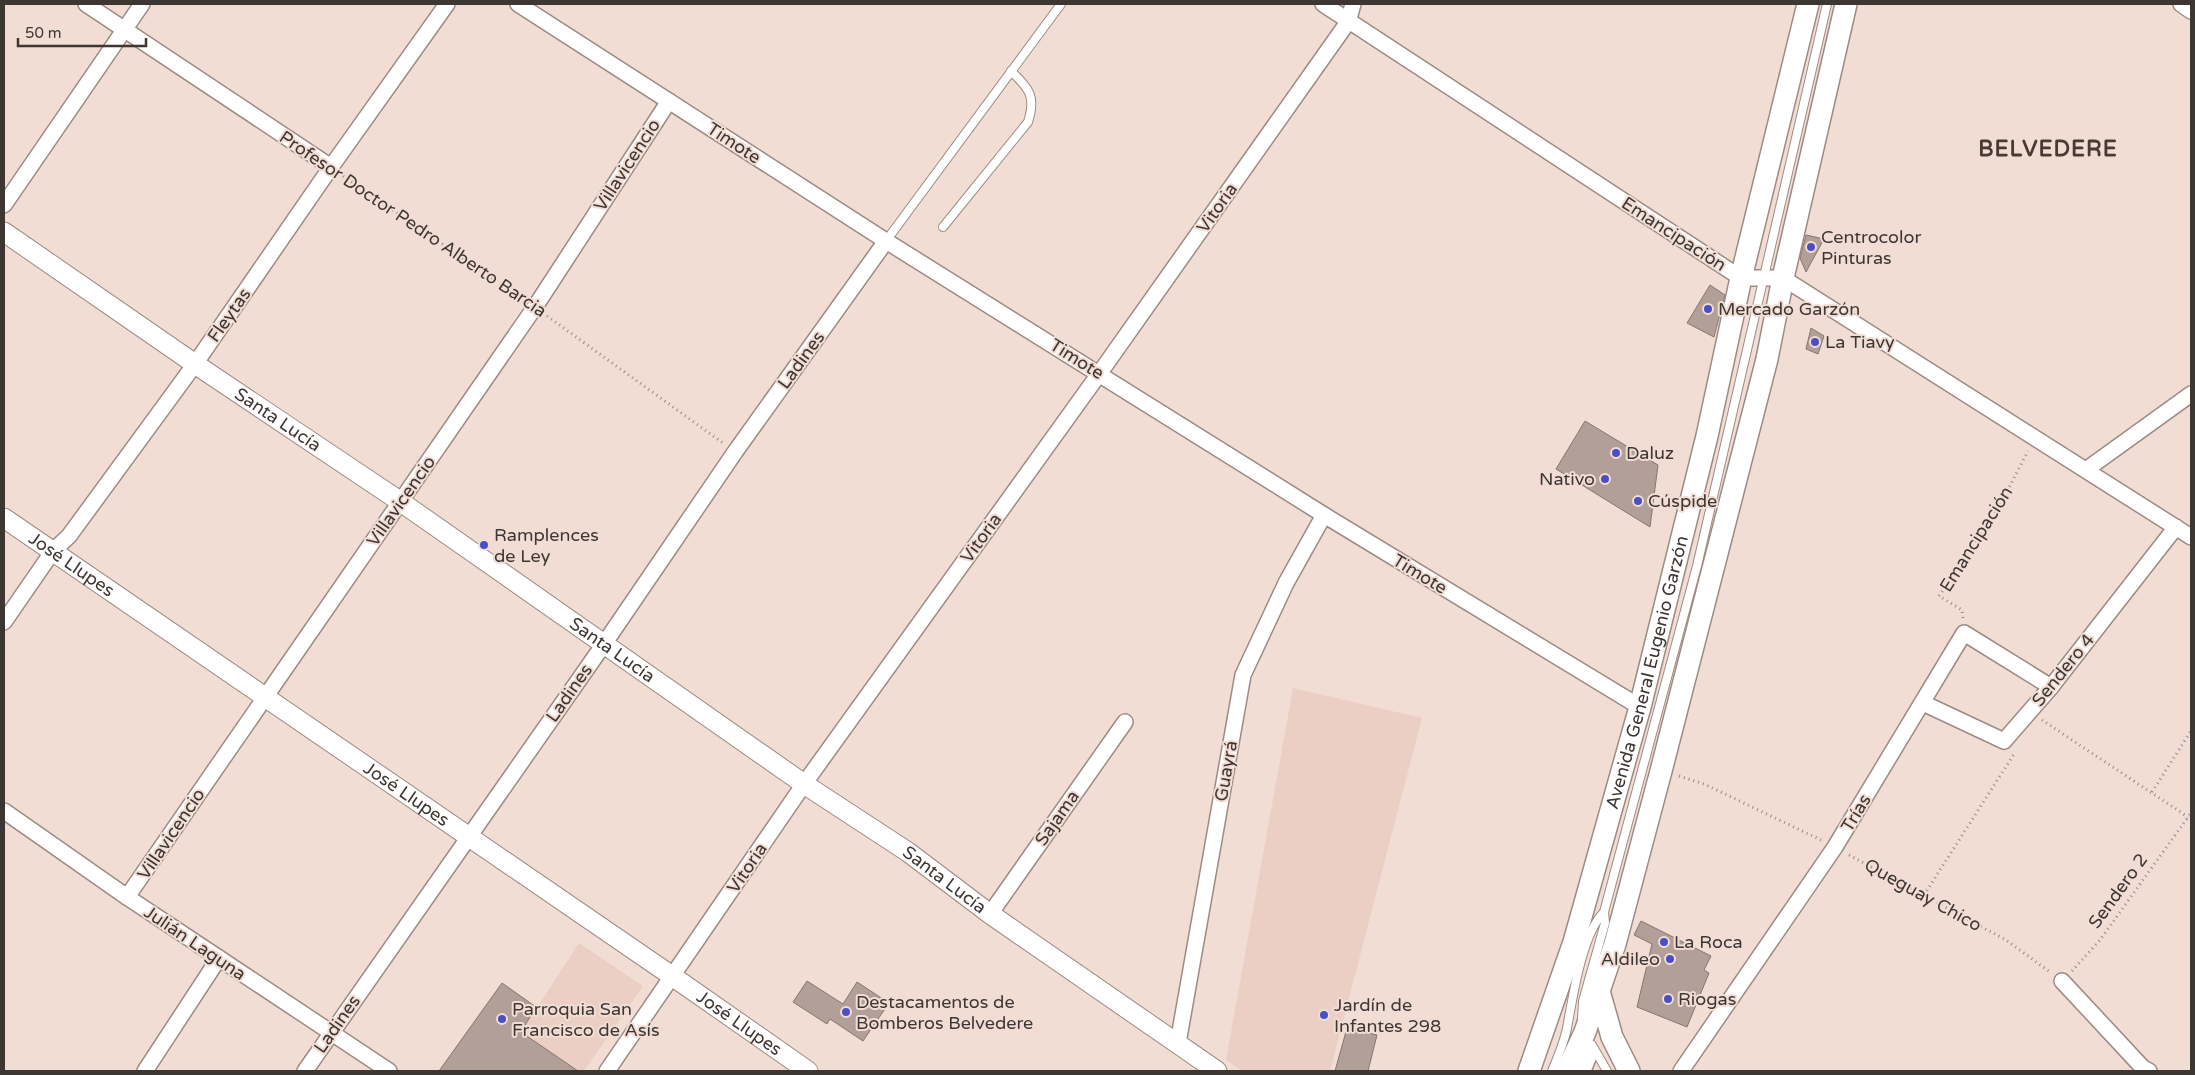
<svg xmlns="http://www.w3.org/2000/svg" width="2195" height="1075" font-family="'Varela Round',sans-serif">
  <rect width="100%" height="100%" fill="#f1ddd4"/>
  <g fill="#ebcfc4">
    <path d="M1293,688L1422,718L1330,1071H1242L1226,1060Z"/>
    <path d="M579,943L643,986L584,1071H578L521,1032Z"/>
  </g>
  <g fill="#b29f97" stroke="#87756e">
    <path d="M1806,235L1824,239L1806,272L1800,258Z"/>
    <path d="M1710,285L1725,295L1714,337L1687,323Z"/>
    <path d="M1811,328L1824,336L1818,354L1806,349Z"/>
    <path d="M1585,421L1658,465L1650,527L1556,469Z"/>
    <path d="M1641,921L1711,956L1704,970L1709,973L1687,1027L1637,1007L1652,944L1634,935Z"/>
    <path d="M807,981L843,1004L857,982L889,1003L863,1041L830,1019L827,1024L793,1002Z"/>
    <path d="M502,983L536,1007L521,1032L578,1071H439Z"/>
    <path d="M1347,1028L1377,1035L1368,1071H1335Z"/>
  </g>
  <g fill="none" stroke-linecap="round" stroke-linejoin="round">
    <g stroke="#9d8b83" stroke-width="10">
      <g id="service">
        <path d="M943,227L1028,122C1036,97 1030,89 1011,71"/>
        <path d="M886,241L1061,4"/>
        <path d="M1582,1019L1583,1001L1605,923L1604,912L1697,566L1827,4"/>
        <path d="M1592,1045L1607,1071"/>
        <path d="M1552,1071C1558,1057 1564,1043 1567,1028C1573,996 1582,934 1604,912"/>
      </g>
    </g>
    <g stroke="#9d8b83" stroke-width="14">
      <path id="pedestrian" d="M1585,1046L1588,1047L1592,1054L1585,1071L1577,1069L1576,1066Z"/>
    </g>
    <g stroke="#9d8b83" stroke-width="18">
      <g id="minor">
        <path d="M86,4L331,167"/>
        <path d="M518,4L886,241L1324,515L1640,707"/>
        <path d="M1323,4L1741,278H1783L2191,537"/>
        <path d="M2181,4L2191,11"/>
        <path d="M4,205L142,4"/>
        <path d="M2087,469L2191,394"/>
        <path d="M4,622L53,551L69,536L195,364L331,167L447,4"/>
        <path d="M1923,703L2004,741L2051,687L2176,527"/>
        <path d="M4,811L127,897L389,1071"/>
        <path d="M127,897L535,307L669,101"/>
        <path d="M990,914L1125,722"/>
        <path d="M2062,981L2143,1068L2149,1071"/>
        <path d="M1178,1043L1243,675L1286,583L1324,515"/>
        <path d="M145,1071L219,958"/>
        <path d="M305,1071L604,644L735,452L886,241"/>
        <path d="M607,1071L804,784L1099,374L1348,22L1353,4"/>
        <path d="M1681,1071L1835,847L1964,633L2051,687"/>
      </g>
    </g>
    <g stroke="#9d8b83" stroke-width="21">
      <g id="tertiary">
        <path id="s1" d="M4,232L195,364L401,502L804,784L908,852L990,914L1217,1071"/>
        <path id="s2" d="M4,518L672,976L808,1071"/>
      </g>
    </g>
    <g stroke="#9d8b83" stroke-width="24">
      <g id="secondary">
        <path d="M1599,991L1612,1037L1629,1071"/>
        <path id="s3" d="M1529,1071L1574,942L1640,707L1707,436L1741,278L1808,4"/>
        <path d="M1567,1071L1585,1032L1615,944L1661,771L1767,359L1783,278L1846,4"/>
      </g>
    </g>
    <g stroke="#988a84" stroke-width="3" stroke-dasharray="1 4" stroke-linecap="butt">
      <path d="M343,176L524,300"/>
      <path d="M547,316L723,443"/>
      <path d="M1963,618L1962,610L1939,596L2002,501L2028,451"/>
      <path d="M2042,720L2188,817"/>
      <path d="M1679,776L1704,784L1821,840"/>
      <path d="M2152,792L2191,731"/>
      <path d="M1849,855L2006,940L2050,972"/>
      <path d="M1924,895L2014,754"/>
      <path d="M2072,971L2100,940L2191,813"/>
    </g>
    <use href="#service" stroke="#fff" stroke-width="8"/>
    <use href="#pedestrian" stroke="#fff" stroke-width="11"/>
    <use href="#minor" stroke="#fff" stroke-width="15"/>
    <use href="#tertiary" stroke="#fff" stroke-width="19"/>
    <use href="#secondary" stroke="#fff" stroke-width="21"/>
  </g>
  <g fill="#4a4fc5" stroke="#f1ddd4" stroke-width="2">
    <circle cx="1811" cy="247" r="5"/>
    <circle cx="1708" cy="309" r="5"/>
    <circle cx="1815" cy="342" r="5"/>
    <circle cx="1616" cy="453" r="5"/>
    <circle cx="1605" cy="479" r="5"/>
    <circle cx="1638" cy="501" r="5"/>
    <circle cx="484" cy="545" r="5"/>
    <circle cx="1664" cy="942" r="5"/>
    <circle cx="1670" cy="959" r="5"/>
    <circle cx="1668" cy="999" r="5"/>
    <circle cx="846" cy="1012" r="5"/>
    <circle cx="1324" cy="1015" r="5"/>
    <circle cx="502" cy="1019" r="5"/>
  </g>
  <g text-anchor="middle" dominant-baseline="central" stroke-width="4" stroke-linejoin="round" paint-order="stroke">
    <g font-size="18" fill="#3e3633" stroke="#f1ddd4">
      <text transform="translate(734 143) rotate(33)">Timote</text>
      <text transform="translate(627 165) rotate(-57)">Villavicencio</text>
      <text transform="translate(1217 208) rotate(-55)">Vitoria</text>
      <text transform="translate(413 224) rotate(34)">Profesor Doctor Pedro Alberto Barcia</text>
      <text transform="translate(1674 234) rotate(33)">Emancipación</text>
      <text transform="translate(229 315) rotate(-55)">Fleytas</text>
      <text transform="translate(1077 359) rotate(32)">Timote</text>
      <text transform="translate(801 360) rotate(-54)">Ladines</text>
      <text stroke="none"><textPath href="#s1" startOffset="332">Santa Lucía</textPath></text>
      <text transform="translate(401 501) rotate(-55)">Villavicencio</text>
      <text transform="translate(981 538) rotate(-54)">Vitoria</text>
      <text transform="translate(1976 539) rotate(-58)">Emancipación</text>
      <text stroke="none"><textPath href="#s2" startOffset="82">José Llupes</textPath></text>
      <text transform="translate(1420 574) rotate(31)">Timote</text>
      <text stroke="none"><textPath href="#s1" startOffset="738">Santa Lucía</textPath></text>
      <text transform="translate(2063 670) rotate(-51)">Sendero 4</text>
      <text stroke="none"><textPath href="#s3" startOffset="416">Avenida General Eugenio Garzón</textPath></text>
      <text transform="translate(569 693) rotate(-55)">Ladines</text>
      <text transform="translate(1226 771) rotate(-80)">Guayrá</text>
      <text stroke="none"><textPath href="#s2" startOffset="488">José Llupes</textPath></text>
      <text transform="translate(1856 813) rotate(-59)">Trías</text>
      <text transform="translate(1057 818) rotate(-55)">Sajama</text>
      <text transform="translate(171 834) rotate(-56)">Villavicencio</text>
      <text transform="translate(747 868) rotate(-56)">Vitoria</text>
      <text stroke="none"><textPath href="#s1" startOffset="1142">Santa Lucía</textPath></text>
      <text transform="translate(2118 891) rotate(-54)">Sendero 2</text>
      <text transform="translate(1923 895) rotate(29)">Queguay Chico</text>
      <text transform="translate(195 943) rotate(34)">Julián Laguna</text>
      <text transform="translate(337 1024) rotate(-55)">Ladines</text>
      <text stroke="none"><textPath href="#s2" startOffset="892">José Llupes</textPath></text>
    </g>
    <g font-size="18" fill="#3e3633" stroke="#f1ddd4" text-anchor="start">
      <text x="1821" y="237">Centrocolor<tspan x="1821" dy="21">Pinturas</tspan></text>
      <text x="1718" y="309">Mercado Garzón</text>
      <text x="1825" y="342">La Tiavy</text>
      <text x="1626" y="453">Daluz</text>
      <text x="1595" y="479" text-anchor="end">Nativo</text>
      <text x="1648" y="501">Cúspide</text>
      <text x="494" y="535">Ramplences<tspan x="494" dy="21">de Ley</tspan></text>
      <text x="1674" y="942">La Roca</text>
      <text x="1660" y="959" text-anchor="end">Aldileo</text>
      <text x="1678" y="999">Riogas</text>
      <text x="856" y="1002">Destacamentos de<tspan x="856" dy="21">Bomberos Belvedere</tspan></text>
      <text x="1334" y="1005">Jardín de<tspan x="1334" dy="21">Infantes 298</tspan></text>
      <text x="512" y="1009">Parroquia San<tspan x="512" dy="21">Francisco de Asís</tspan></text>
    </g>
    <g font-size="22" font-weight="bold" letter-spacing="1" fill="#4a3a33" stroke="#f1ddd4">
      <text x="2048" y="149">BELVEDERE</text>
    </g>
  </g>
  <rect width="2195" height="1075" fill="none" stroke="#3e3633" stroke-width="10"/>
  <path d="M18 38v8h128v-8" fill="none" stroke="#3e3633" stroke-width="2.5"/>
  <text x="25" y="38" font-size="15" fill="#3e3633" stroke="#f1ddd4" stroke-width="4" paint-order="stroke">50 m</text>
</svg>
